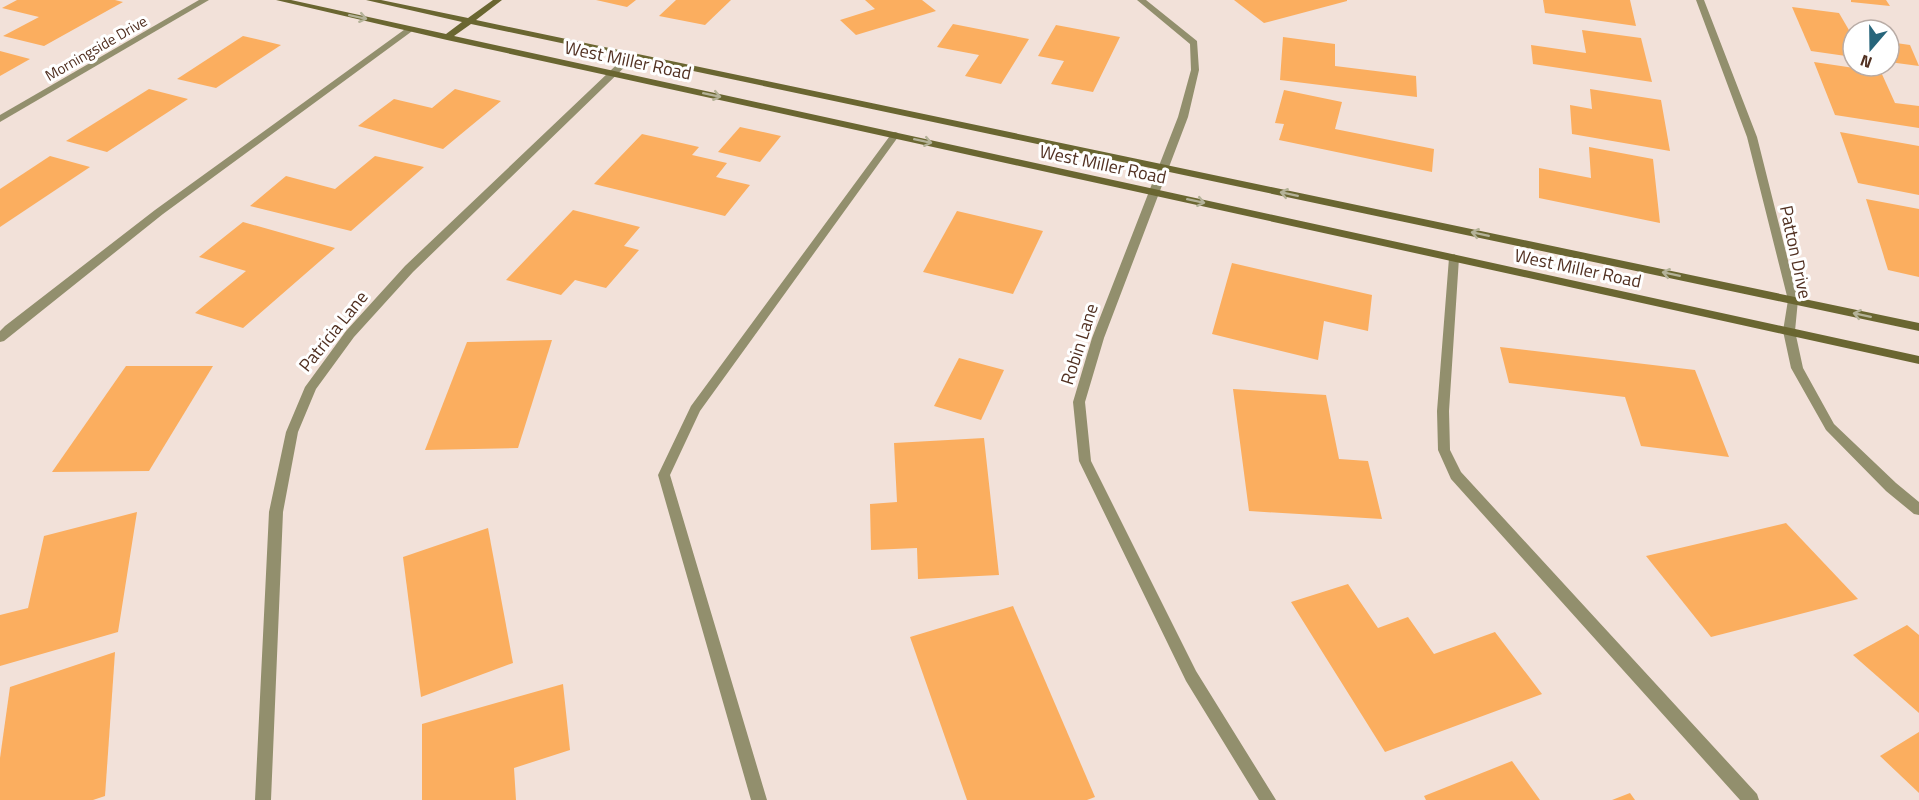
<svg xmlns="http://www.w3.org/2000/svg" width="1919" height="800" font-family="'Titillium Web',sans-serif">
  <rect width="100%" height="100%" fill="#f2e1d9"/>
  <g fill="#fbae5f">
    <path d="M17,0H115L123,2L44,46L3,36L39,17L2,8Z"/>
    <path d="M596,0H636L627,7Z"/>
    <path d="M676,0H731L705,25L659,16Z"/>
    <path d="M865,0H922L936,11L856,35L840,20L875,9Z"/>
    <path d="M1234,0H1347V1L1264,23Z"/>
    <path d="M1543,0H1630L1636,26L1545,13Z"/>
    <path d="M1851,0H1886L1890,6L1851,2Z"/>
    <path d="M1792,7L1839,13L1853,37V57L1811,51Z"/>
    <path d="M953,24L1029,39L1001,84L965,76L979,55L937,47Z"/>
    <path d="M1056,25L1120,37L1093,92L1051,84L1064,61L1038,56Z"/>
    <path d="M1582,30L1641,38L1652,82L1533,64L1531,45L1586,53Z"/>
    <path d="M243,36L281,45L216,88L177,79Z"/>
    <path d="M1283,37L1335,44V66L1416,76L1417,97L1280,80Z"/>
    <path d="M1889,42L1910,45L1919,66L1889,62Z"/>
    <path d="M0,51L30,59L0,76Z"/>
    <path d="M1814,62L1881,72L1895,103L1919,106V128L1835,115Z"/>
    <path d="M149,89L188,99L107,152L66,141Z"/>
    <path d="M455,89L501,101L443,149L358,126L394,99L432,108Z"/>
    <path d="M1590,89L1661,100L1670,151L1572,134L1570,105L1592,109Z"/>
    <path d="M1284,90L1342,102L1335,129L1434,149L1432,172L1279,140L1284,124L1275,123Z"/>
    <path d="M740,127L781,136L760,162L718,152Z"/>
    <path d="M1840,132L1919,146V195L1858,183Z"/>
    <path d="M642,134L699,147L692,155L727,163L716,177L750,185L725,216L594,184Z"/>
    <path d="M1589,147L1653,159L1660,223L1539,198V168L1591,178Z"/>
    <path d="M50,156L90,167L0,227V189Z"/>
    <path d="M375,156L424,167L351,231L250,206L286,176L335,189Z"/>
    <path d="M1866,199L1919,209V277L1888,270Z"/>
    <path d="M573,210L640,227L624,246L639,250L606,288L575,280L561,295L506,280Z"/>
    <path d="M957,211L1043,231L1013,294L923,272Z"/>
    <path d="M243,222L335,248L243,328L195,313L246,271L199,257Z"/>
    <path d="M1232,263L1372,295L1368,331L1324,321L1318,360L1212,334Z"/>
    <path d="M552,340L518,448L425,450L467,342Z"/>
    <path d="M1500,347L1695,370L1729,457L1641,446L1625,397L1509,383Z"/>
    <path d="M959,358L1004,370L981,420L934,406Z"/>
    <path d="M126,366H213L149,471L52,472Z"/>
    <path d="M1233,389L1326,395L1339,459L1368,461L1382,519L1249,511Z"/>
    <path d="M984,438L999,575L918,579L917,548L871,550L870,504L897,502L894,443Z"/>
    <path d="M137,512L118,632L0,666V615L28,608L44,536Z"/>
    <path d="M1786,523L1858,599L1711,637L1646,556Z"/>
    <path d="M488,528L513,663L421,697L403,557Z"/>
    <path d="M1348,584L1378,628L1408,617L1434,654L1495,632L1542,694L1385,752L1291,602Z"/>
    <path d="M1013,606L1095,797L1087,800H967L910,637Z"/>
    <path d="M1907,625L1919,635V713L1853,655Z"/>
    <path d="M115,652L105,796L93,800H0V758L10,687Z"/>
    <path d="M563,684L570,750L514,768L516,800H422V724Z"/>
    <path d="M1919,732V793L1880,756Z"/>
    <path d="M1512,761L1540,800H1426L1424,796Z"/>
    <path d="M1630,793L1635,800H1612Z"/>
  </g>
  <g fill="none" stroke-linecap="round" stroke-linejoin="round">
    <g fill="#928f6d" fill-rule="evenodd">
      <path d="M408,27L415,29L163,214L4,341L0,342V331L5,326L155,210Z"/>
      <path d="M895,132L898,133V137L700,411L670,475L767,800H751L658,475L691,406L892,133Z"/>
      <path d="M1454,254L1459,258L1449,411L1450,450L1461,472L1757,794L1759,800H1740L1451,479L1438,450L1437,411L1449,258Z"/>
    </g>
    <g fill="#928f6d" fill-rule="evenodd">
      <path d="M199,0H209L0,122V115Z"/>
      <path d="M1137,0H1146L1197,41L1199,70L1188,117L1104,338L1085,402L1091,461L1196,671L1276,800H1259L1186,681L1079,461L1073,402L1092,338L1178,117L1191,70L1190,44Z"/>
      <path d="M1696,0H1704L1757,137L1798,300L1795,331L1803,368L1834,424L1896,483L1919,502V515L1914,514L1886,491L1826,430L1791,368L1783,331L1788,300L1747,137Z"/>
      <path d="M632,52L636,55L635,57L413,272L354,337L316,389L298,432L283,512L271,800H255L269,512L286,432L305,387L346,331L405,266L629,53Z"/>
    </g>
    <path fill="#6a6631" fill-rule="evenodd" d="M276,0H291L446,34L462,22L366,0H381L468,18L493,0H502L476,20L1919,323V331L471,24L454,36L1919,356V364L447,40Z"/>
  </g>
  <defs><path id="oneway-shaft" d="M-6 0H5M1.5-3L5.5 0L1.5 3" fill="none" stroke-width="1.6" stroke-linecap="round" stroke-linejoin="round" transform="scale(1.5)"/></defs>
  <g stroke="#b4b298">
    <use href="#oneway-shaft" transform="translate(358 17) rotate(12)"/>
    <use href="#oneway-shaft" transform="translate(712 95) rotate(12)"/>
    <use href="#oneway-shaft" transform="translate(923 141) rotate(12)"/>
    <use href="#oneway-shaft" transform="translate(1289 194) rotate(-168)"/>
    <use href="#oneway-shaft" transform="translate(1196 201) rotate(12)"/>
    <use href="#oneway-shaft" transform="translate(1480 234) rotate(-168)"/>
    <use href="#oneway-shaft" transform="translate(1671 274) rotate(-168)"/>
    <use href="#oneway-shaft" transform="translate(1862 315) rotate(-168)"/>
  </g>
  <g text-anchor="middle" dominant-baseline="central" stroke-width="6" stroke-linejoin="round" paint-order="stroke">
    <g font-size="15" fill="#513021" stroke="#fff">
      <text transform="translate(96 48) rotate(-30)">Morningside Drive</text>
    </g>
    <g font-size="18" fill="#513021" stroke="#fff">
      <text transform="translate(628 60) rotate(12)">West Miller Road</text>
      <text transform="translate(1103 164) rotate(12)">West Miller Road</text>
      <text transform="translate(1796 252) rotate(78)">Patton Drive</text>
      <text transform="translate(1578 268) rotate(12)">West Miller Road</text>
      <text transform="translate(333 331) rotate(-51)">Patricia Lane</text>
      <text transform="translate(1079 344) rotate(-72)">Robin Lane</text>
    </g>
  </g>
  <g transform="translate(1871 48) rotate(200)"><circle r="28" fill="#ffffff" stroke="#b9aca6" stroke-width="1.5"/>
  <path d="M0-4.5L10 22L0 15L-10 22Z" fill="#27657b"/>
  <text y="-9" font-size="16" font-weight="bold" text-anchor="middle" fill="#513021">N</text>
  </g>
</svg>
